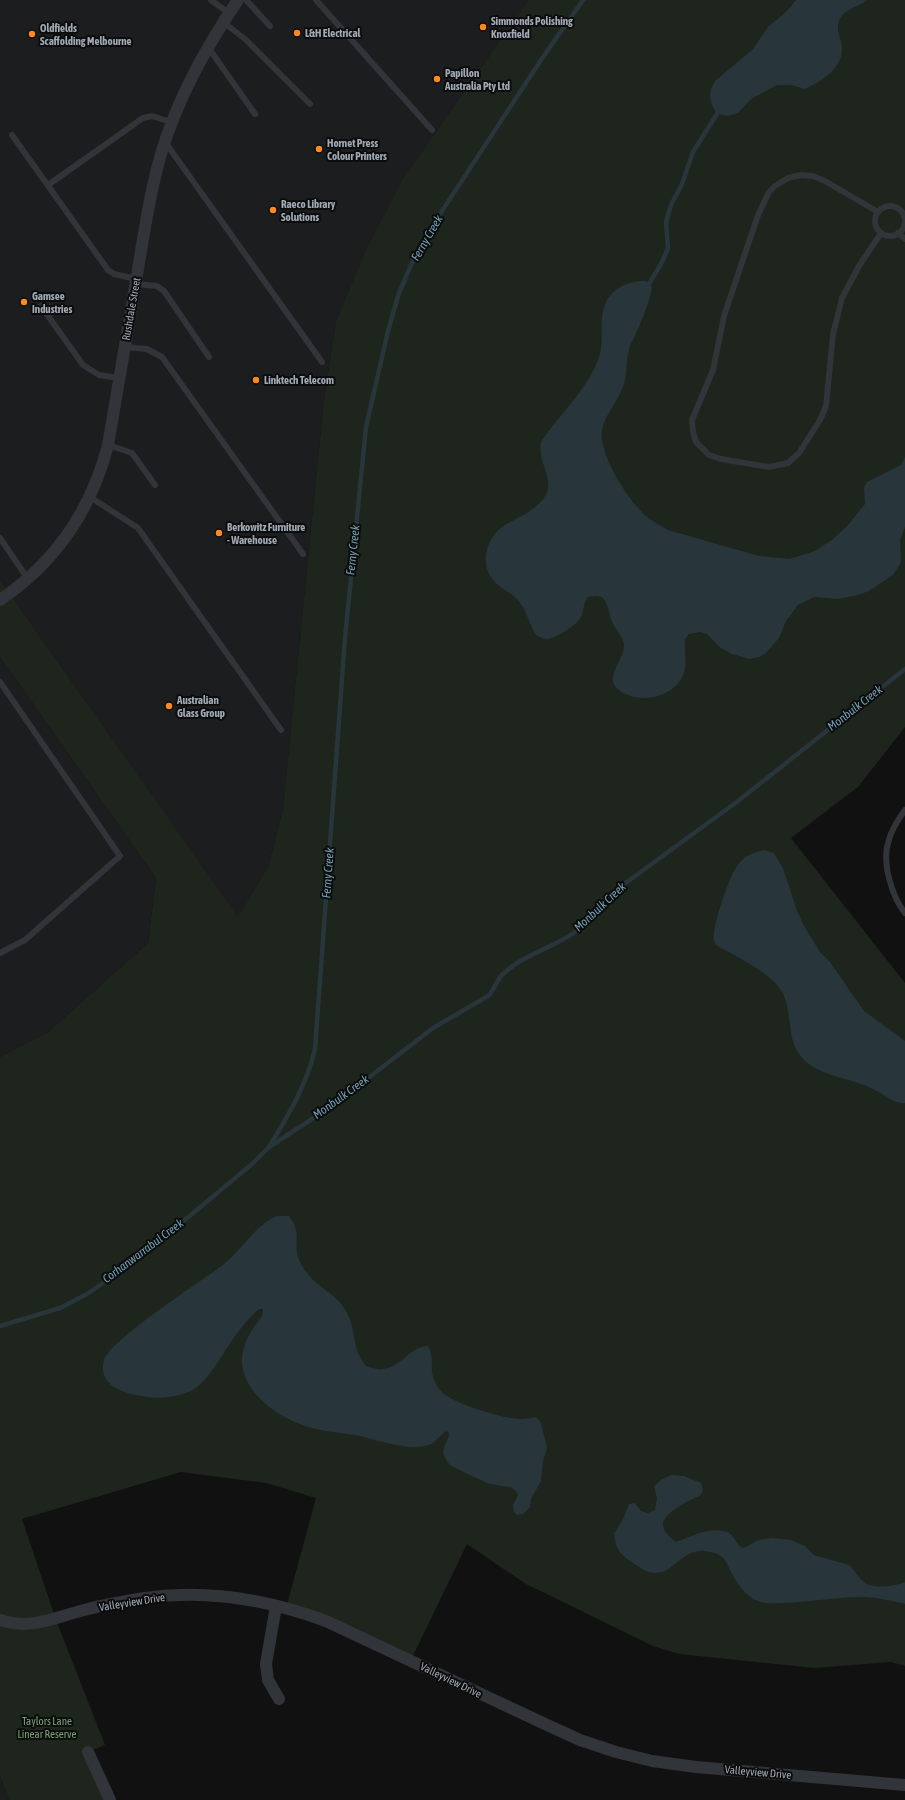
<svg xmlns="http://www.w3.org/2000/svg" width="905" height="1800" font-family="'Asap Condensed',sans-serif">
  <rect width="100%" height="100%" fill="#111112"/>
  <g fill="#1c1d1f">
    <path d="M0,0H530L336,322L324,399L283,808L268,867L238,918L0,580Z"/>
    <path d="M0,657L156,878L148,943L47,1033L0,1057Z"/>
    <path d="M0,1776L9,1800H0Z"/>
  </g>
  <path fill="#1d251d" d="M529,0H905V727L858,787L791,838L905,983V1666L891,1662L814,1668L679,1654L653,1646L526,1584L467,1544L411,1660L286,1608L316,1498L266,1483L181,1472L22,1519L56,1620L105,1745L88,1752L110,1800H9L0,1776V1057L47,1033L148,943L156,878L0,657V580L238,917L268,867L283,808L324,399L336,322L366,250L403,179Z"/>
  <g fill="#28353a">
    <path d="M796,0H867C860,6 846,9 841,17C834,29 841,36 842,47C843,69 821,81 805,89L791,85H777L751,99L738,113L728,116L717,114C710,102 707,94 715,81L753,49L768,27L787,11Z"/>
    <path d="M640,281H646L652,287C650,300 642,321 636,333C634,339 630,344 629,350C625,363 628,376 622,389C617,403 605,414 602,430C598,454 629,502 647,517C654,522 661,526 668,530L759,556L790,559L815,551L833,539L848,525L865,504L864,487L867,482L901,465L905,457V527L900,540L901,562L893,575L869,591L858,595L838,599L814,597L798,605L786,621L779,638L766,653L759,657L750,659L732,654L721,648L707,634L700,632L689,634L685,639C684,651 688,663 683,675C674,698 638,705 619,690C602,678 625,660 624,645C623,637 617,631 613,624C609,616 609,604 603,598C598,595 593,596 588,597C583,604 584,610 581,617C578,624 555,639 548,639C543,639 540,637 536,635C529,624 527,611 518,600C510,592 496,586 490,576C481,560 487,538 502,527C517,517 539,511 547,492C553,476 537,462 541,442C559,415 586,391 598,360C606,341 597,318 607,300C615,287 626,283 640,281Z"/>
    <path d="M765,850L774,853L783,868L797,911L804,926L820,952L830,962L864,1011L905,1041V1103C893,1104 885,1095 875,1090C856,1080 834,1078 815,1068C807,1063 800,1057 796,1049C787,1031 792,1008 781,990C769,972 735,956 716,945C714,941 713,938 714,933C715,920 729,877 737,866C743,856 754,852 765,850Z"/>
    <path d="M277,1216H289C304,1235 291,1244 300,1262C312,1287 335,1291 346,1311C354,1324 353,1339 358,1353C360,1357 363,1362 366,1366C371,1367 377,1370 382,1369C401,1368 410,1346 428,1346C436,1361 428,1368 435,1382C438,1388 441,1392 447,1396C460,1405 504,1419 520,1419C526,1419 531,1418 536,1417L541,1423L547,1448L543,1461L541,1481L531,1499L530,1507L523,1514L517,1515L514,1512L513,1505L518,1495C514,1484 501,1487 491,1484C484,1482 454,1468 449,1464C448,1462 445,1458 444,1456C441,1447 449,1441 449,1433L446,1431C438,1436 436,1444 425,1446C405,1450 380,1441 360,1436C347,1433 334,1433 321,1430C291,1425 253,1403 244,1373C239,1358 244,1343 252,1330C256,1322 264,1318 263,1309H259C243,1323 231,1341 220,1359C213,1369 207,1379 197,1387C184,1397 158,1400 142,1396C123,1393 97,1385 104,1360C111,1339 202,1281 224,1264C243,1249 255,1225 277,1216Z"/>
    <path d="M672,1475L684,1476L701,1483L703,1490L700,1496C691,1499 663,1513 663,1524C663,1532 671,1538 676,1542C692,1536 712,1525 729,1533C736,1537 736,1547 744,1548L758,1540L772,1538L791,1540L805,1546L814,1555L849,1565C855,1570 858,1578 864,1582C873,1590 895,1586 905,1582V1604C892,1601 877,1597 863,1597C836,1597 809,1602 782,1603C775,1603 766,1604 760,1602C745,1597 737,1583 730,1570C728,1566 726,1560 722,1557C718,1553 711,1552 705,1551C675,1548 670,1592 633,1563C620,1554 616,1550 614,1534L623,1519L629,1504L635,1503L641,1511L648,1513L655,1510L657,1498L654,1486L662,1479Z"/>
  </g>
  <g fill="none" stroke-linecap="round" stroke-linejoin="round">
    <g stroke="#28353a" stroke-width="4.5">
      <path d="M649,284L662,262L668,248L666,222L671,205L682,184L693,152L717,114"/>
      <path d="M269,1147C288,1116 307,1084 315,1049L345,638L366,427L388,331L399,293L414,258L440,214L541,60L583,0"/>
      <path d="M0,1326L60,1308L87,1294L116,1274L192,1214L252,1164L269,1147L332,1106L433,1028L488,996C495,990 496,980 503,974C524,954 553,948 575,932C586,924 591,914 600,904C605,899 611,894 616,890L738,801L905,669"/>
    </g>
    <g stroke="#313438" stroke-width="6">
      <path d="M211,0L229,13"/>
      <path d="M246,0L270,26"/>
      <path d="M316,0L432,130"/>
      <path d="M223,22L245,39L310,104"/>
      <path d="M208,47L255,114"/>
      <path d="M12,135L108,270L114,274L136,279"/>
      <path d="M165,142L322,362"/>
      <path d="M48,185L143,118L152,116L171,122"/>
      <circle cx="890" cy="221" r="15"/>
      <path d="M878,212L825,181L813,176L801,175L788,178L775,186L769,192L758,215L724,316L713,370L692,420L693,432L696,442L709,455L721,459L769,467L788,463L799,453L820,420L826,406L833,334L842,298L859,266L881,233"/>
      <path d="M898,233L905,239"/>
      <path d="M136,284L157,286L164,291L209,357"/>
      <path d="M41,306L83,365L99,375L119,378"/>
      <path d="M125,347L147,349L162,357L303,554"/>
      <path d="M108,445L132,453L155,485"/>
      <path d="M90,497L138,528L281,730"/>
      <path d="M0,538L28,579"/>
      <path d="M0,682L120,856L25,940L0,953"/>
      <path d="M905,810C898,820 891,830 888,843C882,863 892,897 905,913"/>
    </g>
    <g stroke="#313438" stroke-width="12">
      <path d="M0,600C56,562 91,511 108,445C118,385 129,324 139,263C147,215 154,167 172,122C189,78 212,38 238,0"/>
      <path d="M276,1606L266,1664L268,1680L279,1699"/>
      <path d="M0,1620C31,1631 59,1616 88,1609C107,1604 126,1601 145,1598C206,1589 269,1600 326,1621L545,1724L580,1740L616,1752L652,1761L696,1767L905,1785"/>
      <path d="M88,1752L110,1800"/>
    </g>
  </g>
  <g fill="#ff891c" stroke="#0c0c0d" stroke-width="1.5">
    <circle cx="483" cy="27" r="4"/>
    <circle cx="297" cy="33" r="4"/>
    <circle cx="32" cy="34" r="4"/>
    <circle cx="437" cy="79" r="4"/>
    <circle cx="319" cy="149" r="4"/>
    <circle cx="273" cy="210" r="4"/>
    <circle cx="24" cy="302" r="4"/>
    <circle cx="256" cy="380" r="4"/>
    <circle cx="219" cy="533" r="4"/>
    <circle cx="169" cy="706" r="4"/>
  </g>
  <g text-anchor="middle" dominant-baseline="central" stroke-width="4" stroke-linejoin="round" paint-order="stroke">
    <g font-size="11" font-weight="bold" fill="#a0aab5" stroke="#0c0c0d" text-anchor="start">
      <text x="491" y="21">Simmonds Polishing<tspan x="491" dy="13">Knoxfield</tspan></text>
      <text x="40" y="28">Oldfields<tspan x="40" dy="13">Scaffolding Melbourne</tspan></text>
      <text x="305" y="33">L&amp;H Electrical</text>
      <text x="445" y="73">Papillon<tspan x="445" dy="13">Australia Pty Ltd</tspan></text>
      <text x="327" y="143">Hornet Press<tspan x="327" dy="13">Colour Printers</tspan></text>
      <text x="281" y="204">Raeco Library<tspan x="281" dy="13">Solutions</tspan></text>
      <text x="32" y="296">Gamsee<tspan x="32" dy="13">Industries</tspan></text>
      <text x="264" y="380">Linktech Telecom</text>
      <text x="227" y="527">Berkowitz Furniture<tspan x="227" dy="13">- Warehouse</tspan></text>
      <text x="177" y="700">Australian<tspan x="177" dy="13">Glass Group</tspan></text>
    </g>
    <g font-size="11" fill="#a0aab5" stroke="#0c0c0d">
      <text transform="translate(131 309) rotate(-80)">Rushdale Street</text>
      <text transform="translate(132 1602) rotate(-9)">Valleyview Drive</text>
      <text transform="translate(451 1680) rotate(26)">Valleyview Drive</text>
      <text transform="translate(758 1772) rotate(5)">Valleyview Drive</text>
    </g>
    <g font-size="11" fill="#7ba275" stroke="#0c0c0d">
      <text x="47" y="1721">Taylors Lane<tspan x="47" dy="13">Linear Reserve</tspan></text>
    </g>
    <g font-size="12" font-style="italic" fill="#73a1b4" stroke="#0c0c0d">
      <text transform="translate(427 238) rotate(-60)">Ferny Creek</text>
      <text transform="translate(353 550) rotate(-84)">Ferny Creek</text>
      <text transform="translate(855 708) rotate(-38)">Monbulk Creek</text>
      <text transform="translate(328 873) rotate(-86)">Ferny Creek</text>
      <text transform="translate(600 907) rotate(-43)">Monbulk Creek</text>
      <text transform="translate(341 1097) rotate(-36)">Monbulk Creek</text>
      <text transform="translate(143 1251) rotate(-37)">Corhanwarrabul Creek</text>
    </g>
  </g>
</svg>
